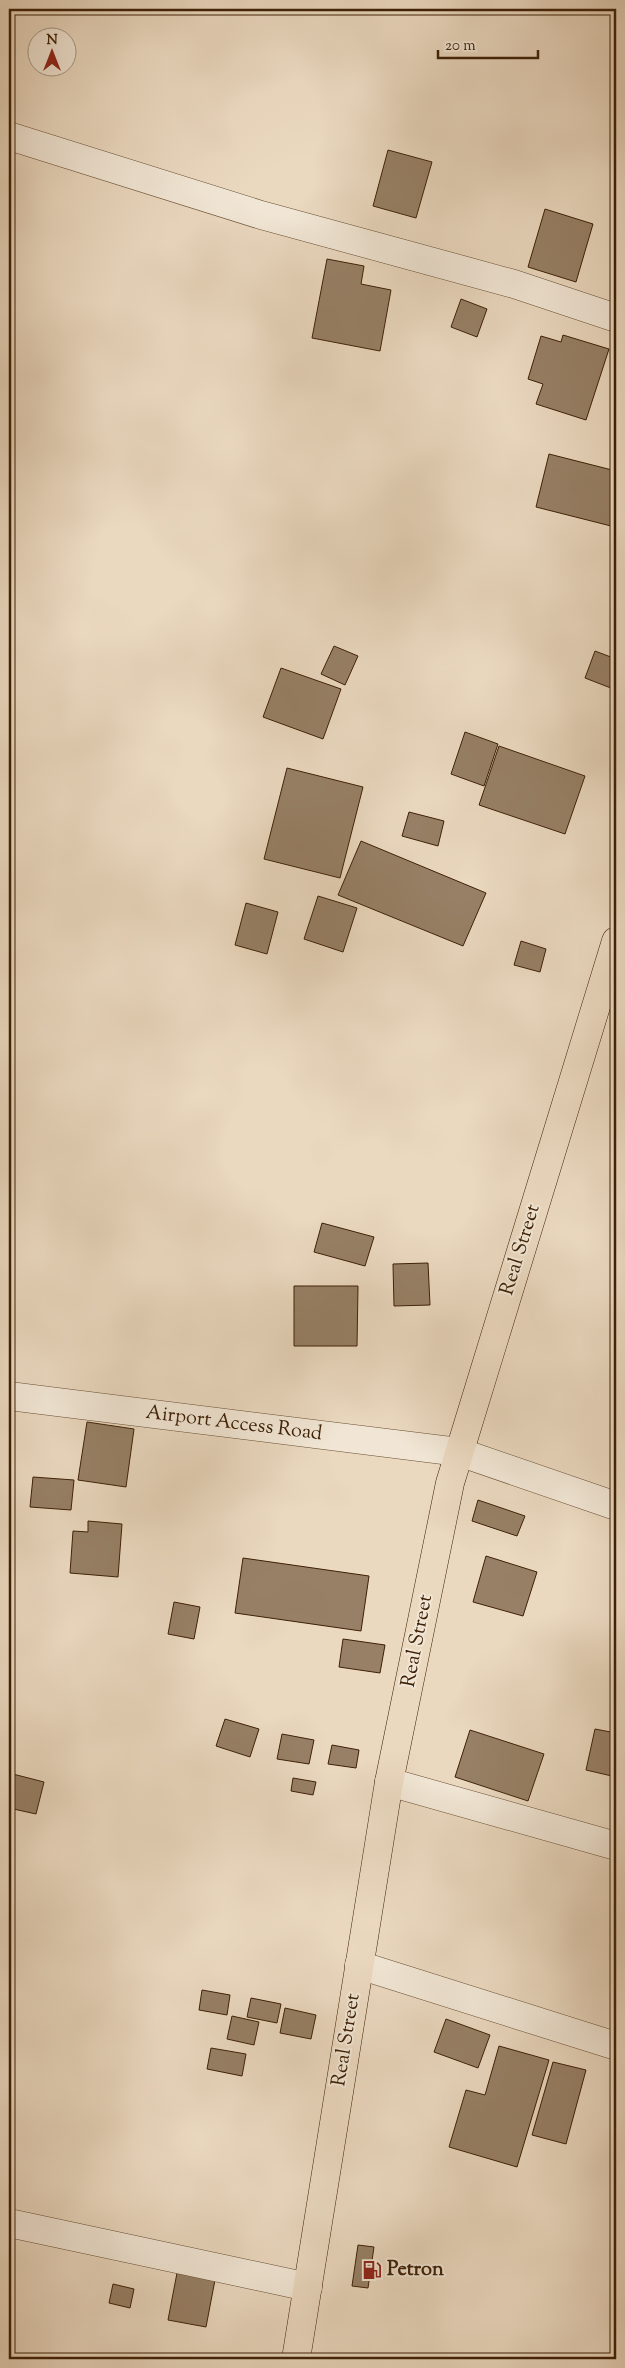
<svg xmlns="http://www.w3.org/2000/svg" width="625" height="2368" font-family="'Sorts Mill Goudy',serif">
  <rect width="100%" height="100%" fill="#ead8bf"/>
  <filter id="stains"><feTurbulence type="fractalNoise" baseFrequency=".004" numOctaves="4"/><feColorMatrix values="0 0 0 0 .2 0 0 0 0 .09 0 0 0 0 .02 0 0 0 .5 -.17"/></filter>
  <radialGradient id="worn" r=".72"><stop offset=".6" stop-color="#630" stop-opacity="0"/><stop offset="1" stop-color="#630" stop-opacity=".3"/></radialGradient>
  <g fill="#978066" stroke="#3e2006">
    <path d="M388,150L432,162L416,218L373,206Z"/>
    <path d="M545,209L593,224L576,282L528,267Z"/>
    <path d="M327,259L364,266L361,284L391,290L380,351L312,338Z"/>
    <path d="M461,299L487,309L477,337L451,327Z"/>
    <path d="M563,335L609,349L586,420L536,404L543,384L528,379L541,336L561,342Z"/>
    <path d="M549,454L616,471L615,527L536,507Z"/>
    <path d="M334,646L358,656L345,685L321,674Z"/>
    <path d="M595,651L616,659V690L585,678Z"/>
    <path d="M281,668L341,689L323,739L263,717Z"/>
    <path d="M465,732L498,744L484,786L451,774Z"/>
    <path d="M499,746L585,776L565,834L479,805Z"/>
    <path d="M287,768L363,787L340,878L264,859Z"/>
    <path d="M409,812L444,821L438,846L402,836Z"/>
    <path d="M361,841L486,893L463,946L338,895Z"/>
    <path d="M318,896L357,908L343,952L304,939Z"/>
    <path d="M246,903L278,912L267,954L235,945Z"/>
    <path d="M521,941L546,949L540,972L514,965Z"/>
    <path d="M322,1223L374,1237L365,1266L314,1252Z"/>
    <path d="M428,1263L430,1305L394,1306L393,1264Z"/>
    <path d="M294,1286H358L357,1346H294Z"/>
    <path d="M87,1422L134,1429L126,1487L78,1480Z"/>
    <path d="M33,1477L74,1480L71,1510L30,1507Z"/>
    <path d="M478,1500L525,1516L517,1536L472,1521Z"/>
    <path d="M88,1521L122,1524L118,1577L70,1573L73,1531L88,1532Z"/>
    <path d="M486,1556L537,1572L523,1616L473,1602Z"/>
    <path d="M243,1558L369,1576L361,1631L235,1613Z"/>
    <path d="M174,1602L200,1607L194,1639L168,1634Z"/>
    <path d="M343,1639L385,1645L380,1673L339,1667Z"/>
    <path d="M225,1719L259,1729L250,1757L216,1746Z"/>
    <path d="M595,1729L616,1733V1777L586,1770Z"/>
    <path d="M470,1730L544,1754L528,1801L455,1777Z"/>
    <path d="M282,1734L314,1740L309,1764L277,1759Z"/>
    <path d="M332,1745L359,1750L356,1768L328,1764Z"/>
    <path d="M9,1773L44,1782L36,1814L9,1808Z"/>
    <path d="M293,1778L316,1782L313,1795L291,1791Z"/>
    <path d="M202,1990L230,1995L227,2015L199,2010Z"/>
    <path d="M251,1998L281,2004L277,2023L247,2017Z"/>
    <path d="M285,2008L316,2015L311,2039L280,2033Z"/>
    <path d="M232,2016L259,2022L254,2045L227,2039Z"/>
    <path d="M446,2019L490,2035L478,2068L434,2052Z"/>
    <path d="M499,2046L549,2060L517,2167L449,2147L466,2090L485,2095Z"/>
    <path d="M211,2048L246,2054L242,2076L207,2069Z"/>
    <path d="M553,2062L586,2070L566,2144L532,2135Z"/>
    <path d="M358,2245L374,2247L368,2288L352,2286Z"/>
    <path d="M177,2273L215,2280L206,2327L168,2320Z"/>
    <path d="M113,2284L134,2289L130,2308L109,2303Z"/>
  </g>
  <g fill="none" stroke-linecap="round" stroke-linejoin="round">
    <g stroke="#694e34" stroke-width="29">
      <g id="minor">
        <path d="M9,136L261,215L514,284L616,318"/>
        <path d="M9,1396L459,1452L616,1506"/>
        <path d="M389,1782L616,1846"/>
        <path d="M359,1965L616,2046"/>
        <path d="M9,2223L308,2287"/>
      </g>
    </g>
    <g stroke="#3e2006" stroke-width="29">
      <path id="major" d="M296,2359L389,1782L450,1483L616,941"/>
    </g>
    <use href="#minor" stroke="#f1e6d5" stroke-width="28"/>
    <use href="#major" stroke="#ead8bf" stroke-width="28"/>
  </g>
  <defs>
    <g id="fuel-bare" transform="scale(1.5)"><path d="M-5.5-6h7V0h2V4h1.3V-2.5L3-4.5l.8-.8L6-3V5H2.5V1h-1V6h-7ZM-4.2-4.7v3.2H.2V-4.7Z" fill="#8f2418" stroke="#f1e6d5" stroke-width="2.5" paint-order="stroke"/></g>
  </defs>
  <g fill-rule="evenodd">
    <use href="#fuel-bare" x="372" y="2270"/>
  </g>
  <g text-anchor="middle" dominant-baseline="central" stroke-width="4" stroke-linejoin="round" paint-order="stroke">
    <g font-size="20" fill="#3e2006" stroke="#f1e6d5">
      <text transform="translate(521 1250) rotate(-73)">Real Street</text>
      <text transform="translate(234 1424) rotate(7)">Airport Access Road</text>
      <text transform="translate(418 1641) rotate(-79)">Real Street</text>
      <text transform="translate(347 2040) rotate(-81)">Real Street</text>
    </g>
    <g font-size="20" font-weight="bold" fill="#3e2006" stroke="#f1e6d5" text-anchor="start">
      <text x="387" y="2270">Petron</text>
    </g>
  </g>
  <rect width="625" height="2368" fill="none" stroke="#ead8bf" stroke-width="30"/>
  <rect x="10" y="10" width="605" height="2348" fill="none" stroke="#3e2006" stroke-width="2.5"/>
  <rect x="15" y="15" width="595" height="2338" fill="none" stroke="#3e2006"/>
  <g transform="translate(52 52)"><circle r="24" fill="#f1e6d5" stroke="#a99782"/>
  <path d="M0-4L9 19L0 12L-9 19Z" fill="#8f2418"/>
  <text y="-8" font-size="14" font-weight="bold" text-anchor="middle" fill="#3e2006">N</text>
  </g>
  <path d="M438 50v8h100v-8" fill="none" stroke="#3e2006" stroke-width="2.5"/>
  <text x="445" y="50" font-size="15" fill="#3e2006" stroke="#f1e6d5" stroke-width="4" paint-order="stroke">20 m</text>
  <rect width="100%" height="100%" filter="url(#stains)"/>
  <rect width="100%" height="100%" fill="url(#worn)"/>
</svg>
